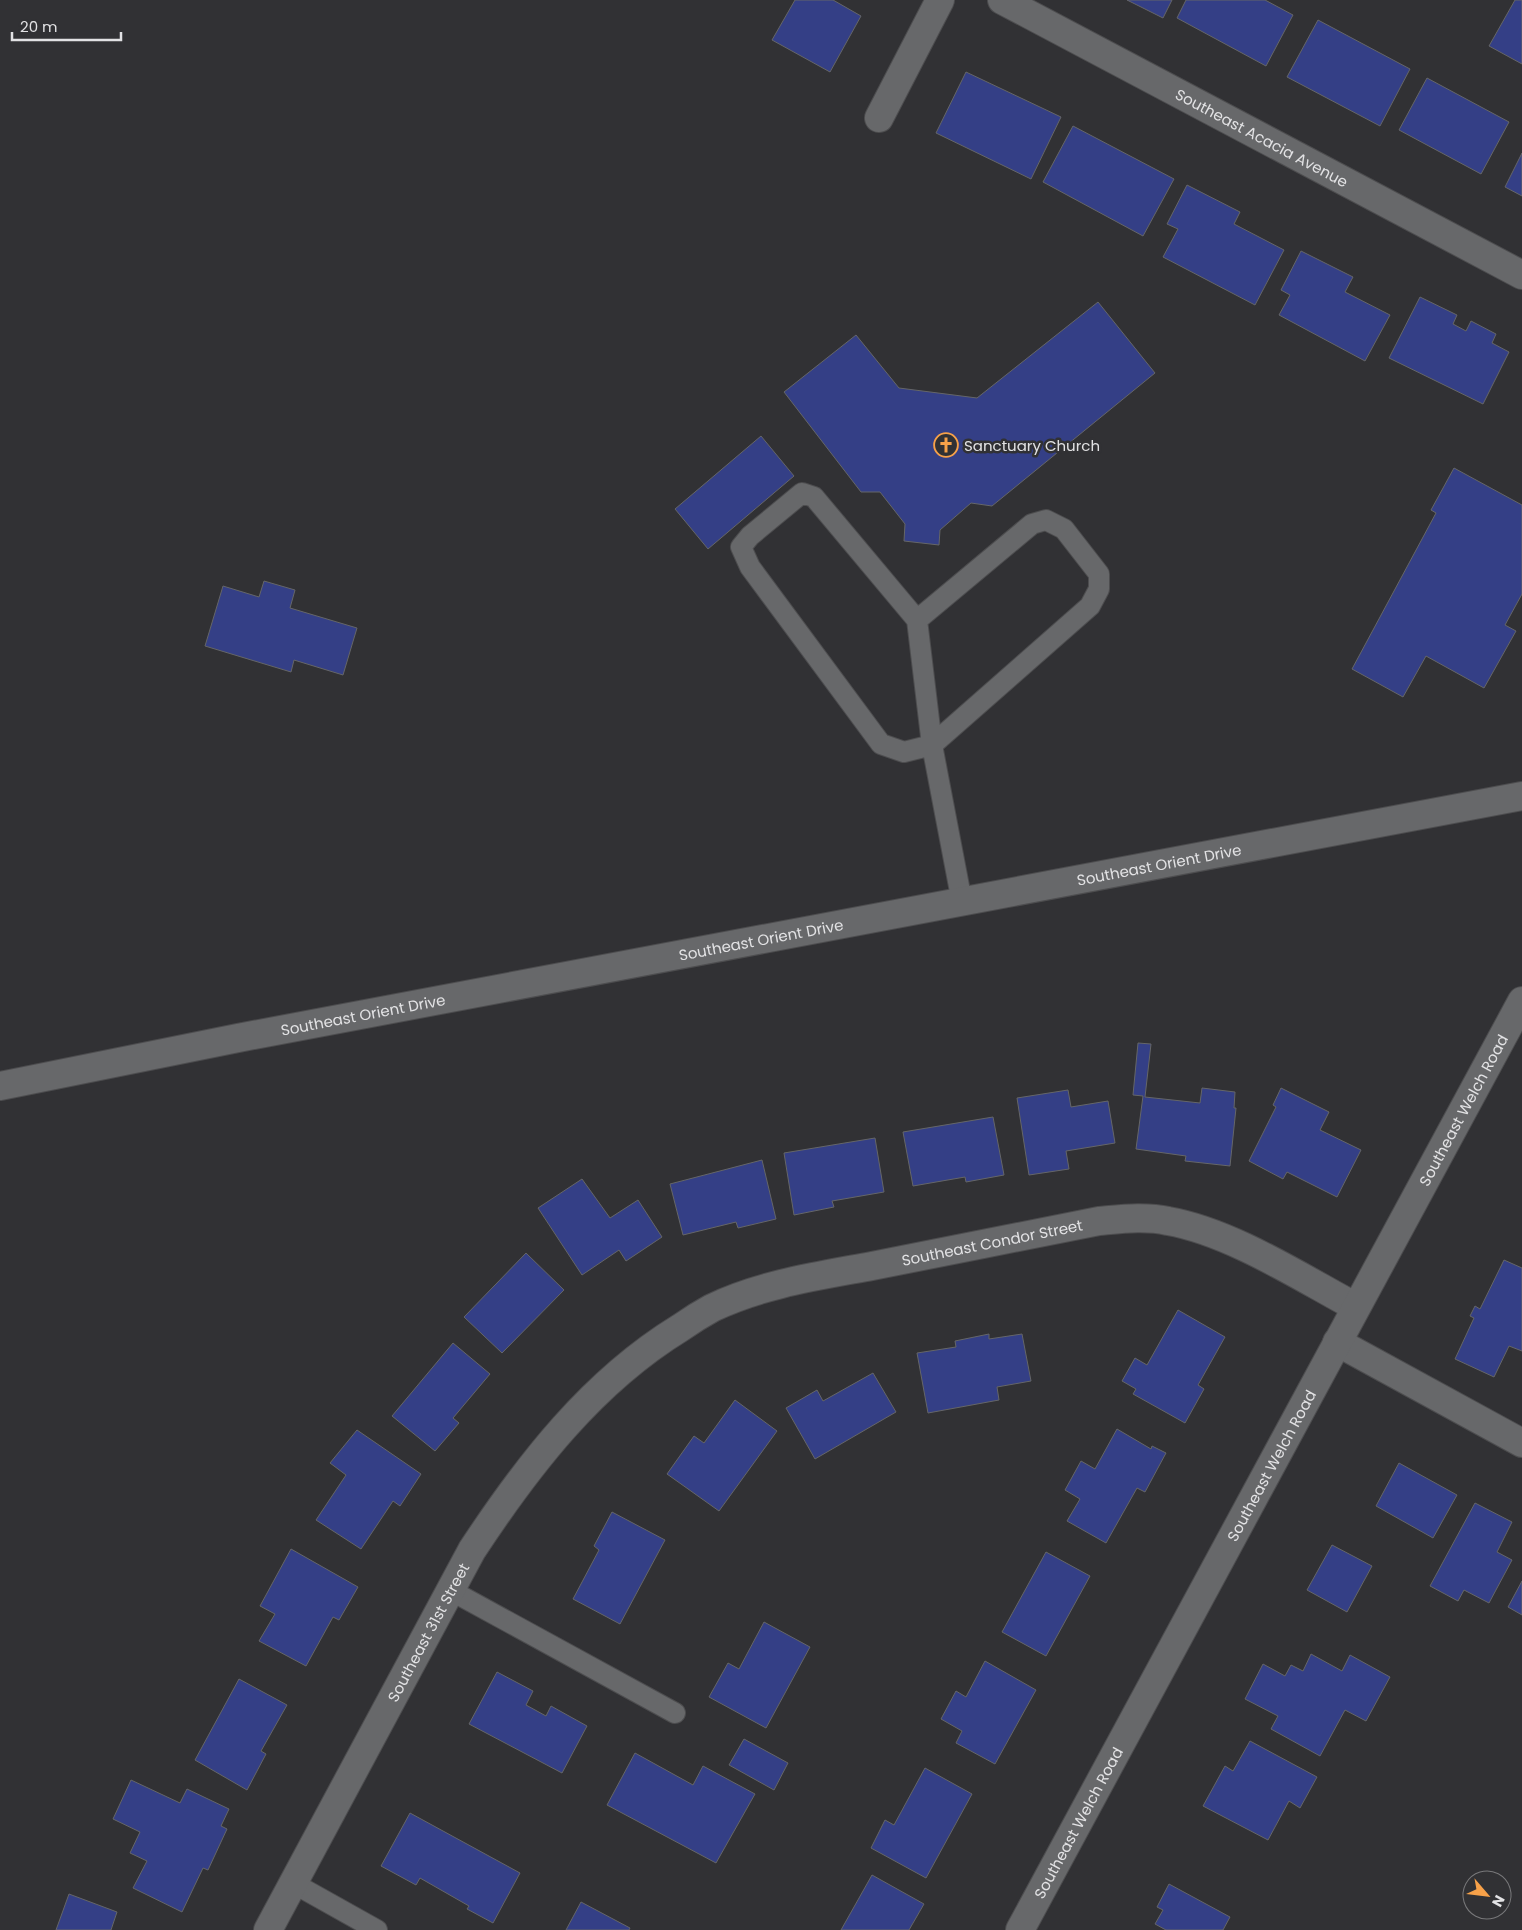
<svg xmlns="http://www.w3.org/2000/svg" width="1522" height="1930" font-family="Poppins,sans-serif">
  <rect width="100%" height="100%" fill="#313134"/>
  <g fill="#343f86" stroke="#656668">
    <path d="M795,0H833L861,16L830,72L772,40Z"/>
    <path d="M1127,0H1172L1163,18Z"/>
    <path d="M1186,0H1265L1293,15L1266,66L1177,18Z"/>
    <path d="M1515,0H1522V64L1489,46Z"/>
    <path d="M1318,20L1410,69L1380,126L1287,77Z"/>
    <path d="M966,72L1061,117L1031,179L936,133Z"/>
    <path d="M1427,78L1509,122L1481,174L1399,130Z"/>
    <path d="M1073,126L1174,179L1143,236L1043,182Z"/>
    <path d="M1522,153V196L1505,187Z"/>
    <path d="M1187,185L1240,212L1234,224L1284,250L1255,305L1163,257L1178,229L1167,224Z"/>
    <path d="M1301,251L1353,277L1345,292L1390,315L1365,361L1279,315L1290,295L1281,290Z"/>
    <path d="M1420,297L1457,315L1453,324L1466,331L1471,321L1496,334L1492,343L1509,352L1483,404L1389,358Z"/>
    <path d="M1098,302L1155,373L992,506L971,503L940,530L939,545L904,541L905,524L880,492H861L784,392L856,335L899,388L977,398Z"/>
    <path d="M761,436L794,476L708,549L675,509Z"/>
    <path d="M1454,468L1522,505V594L1505,625L1516,631L1484,688L1426,656L1403,697L1352,669L1436,513L1431,510Z"/>
    <path d="M264,581L295,590L290,608L357,628L343,675L294,660L291,672L205,646L223,586L259,597Z"/>
    <path d="M1138,1043L1151,1044L1145,1097L1200,1103L1202,1088L1235,1092L1234,1108H1236L1230,1166L1185,1161L1186,1156L1136,1149L1143,1096L1133,1095Z"/>
    <path d="M1281,1088L1329,1112L1320,1130L1361,1150L1337,1197L1287,1172L1283,1179L1249,1161L1276,1107L1273,1105Z"/>
    <path d="M1068,1090L1071,1107L1108,1101L1115,1143L1066,1151L1069,1169L1029,1175L1017,1098Z"/>
    <path d="M993,1117L1004,1175L966,1182L965,1177L913,1186L903,1132Z"/>
    <path d="M875,1138L884,1192L832,1201L834,1207L794,1215L784,1153Z"/>
    <path d="M762,1160L776,1219L738,1228L736,1222L683,1235L670,1184Z"/>
    <path d="M582,1179L610,1218L638,1200L662,1237L626,1261L619,1250L582,1275L538,1208Z"/>
    <path d="M526,1253L564,1290L502,1353L464,1317Z"/>
    <path d="M1504,1260L1522,1268V1351L1509,1346L1494,1377L1455,1359L1474,1318L1470,1316L1475,1306L1480,1309Z"/>
    <path d="M1178,1310L1225,1337L1198,1385L1204,1389L1185,1423L1133,1394L1136,1389L1122,1381L1135,1358L1147,1365Z"/>
    <path d="M989,1334V1339L1022,1334L1031,1381L997,1387L999,1400L928,1413L917,1353L956,1347L955,1341Z"/>
    <path d="M453,1343L490,1374L453,1418L459,1423L435,1451L392,1416Z"/>
    <path d="M873,1373L896,1412L815,1459L786,1408L817,1390L823,1401Z"/>
    <path d="M735,1400L777,1431L719,1511L667,1474L694,1436L704,1443Z"/>
    <path d="M1117,1429L1151,1449L1152,1446L1166,1453L1145,1492L1137,1488L1106,1543L1067,1521L1080,1499L1065,1490L1081,1461L1095,1469Z"/>
    <path d="M357,1430L421,1474L400,1506L393,1501L361,1549L316,1520L346,1475L330,1463Z"/>
    <path d="M1399,1463L1457,1495L1433,1538L1376,1506Z"/>
    <path d="M1475,1503L1512,1522L1497,1552L1512,1560L1489,1603L1464,1590L1458,1601L1430,1586Z"/>
    <path d="M612,1512L665,1540L620,1624L573,1599L599,1550L594,1546Z"/>
    <path d="M1332,1545L1372,1566L1347,1612L1307,1590Z"/>
    <path d="M291,1549L358,1587L339,1620L333,1617L306,1666L259,1641L275,1614L260,1606Z"/>
    <path d="M1046,1552L1090,1576L1046,1656L1002,1632Z"/>
    <path d="M1522,1581V1615L1508,1607Z"/>
    <path d="M764,1622L810,1647L766,1728L709,1697L728,1663L739,1669Z"/>
    <path d="M1311,1654L1342,1671L1350,1655L1390,1677L1366,1721L1345,1710L1320,1756L1271,1729L1278,1716L1245,1699L1263,1664L1285,1676L1291,1665L1303,1671Z"/>
    <path d="M985,1661L1036,1690L995,1764L956,1743L962,1731L941,1719L956,1691L966,1697Z"/>
    <path d="M497,1672L533,1691L526,1705L546,1716L551,1706L587,1726L562,1773L469,1724Z"/>
    <path d="M239,1679L287,1705L261,1751L266,1754L247,1790L195,1760Z"/>
    <path d="M744,1739L788,1763L774,1790L729,1765Z"/>
    <path d="M1250,1741L1317,1777L1300,1808L1289,1801L1268,1840L1203,1806L1225,1766L1233,1771Z"/>
    <path d="M635,1753L693,1785L703,1766L755,1794L716,1863L607,1805Z"/>
    <path d="M925,1768L972,1794L926,1878L871,1848L885,1820L894,1825Z"/>
    <path d="M131,1780L180,1803L187,1789L229,1809L221,1826L227,1829L208,1870L203,1868L182,1912L133,1888L147,1861L130,1853L140,1832L113,1819Z"/>
    <path d="M410,1813L520,1873L493,1923L467,1909L469,1906L420,1878L416,1885L381,1866Z"/>
    <path d="M872,1875L924,1904L909,1930H841Z"/>
    <path d="M1169,1884L1230,1917L1223,1930H1166L1155,1924L1163,1910L1157,1907Z"/>
    <path d="M69,1894L117,1912L111,1930H56Z"/>
    <path d="M581,1902L630,1928L629,1930H566Z"/>
  </g>
  <g fill="none" stroke-linecap="round" stroke-linejoin="round">
    <g stroke="#4d4d4f" stroke-width="22">
      <g id="service">
        <path d="M917,620L1032,524L1046,520L1064,529L1099,574V589L1090,606L932,745L904,752L881,744L750,567L741,547L750,536L802,493L814,497L917,620L932,745L962,902"/>
        <path d="M450,1590L675,1713"/>
        <path d="M293,1883L377,1930"/>
      </g>
    </g>
    <g stroke="#4d4d4f" stroke-width="30">
      <g id="minor">
        <path id="s1" d="M1002,0L1522,275"/>
        <path d="M879,118L940,0"/>
        <path d="M1337,1342L1522,1443"/>
        <path id="s2" d="M268,1930L472,1550C528,1465 592,1382 680,1328C690,1321 701,1314 712,1308C762,1284 818,1276 872,1266C948,1251 1023,1236 1099,1221C1122,1219 1145,1216 1168,1221C1231,1232 1300,1277 1356,1307"/>
      </g>
    </g>
    <g stroke="#4d4d4f" stroke-width="30">
      <g id="tertiary">
        <path id="s3" d="M1020,1930L1522,1001"/>
      </g>
    </g>
    <g stroke="#4d4d4f" stroke-width="30">
      <g id="secondary">
        <path id="s4" d="M0,1086L238,1038L1522,796"/>
      </g>
    </g>
    <use href="#service" stroke="#67686a" stroke-width="20"/>
    <use href="#minor" stroke="#67686a" stroke-width="28"/>
    <use href="#tertiary" stroke="#67686a" stroke-width="28"/>
    <use href="#secondary" stroke="#67686a" stroke-width="28"/>
  </g>
  <defs>
    <g id="church-ring" transform="scale(1.25)"><circle r="9.5" fill="#313134" stroke="#f7a149" stroke-width="1.5"/><path d="M-1.2-6h2.4v3.5h3.3v2.4h-3.3V6h-2.4V-.1h-3.3v-2.4h3.3Z" fill="#f7a149"/></g>
  </defs>
  <g fill-rule="evenodd">
    <use href="#church-ring" x="946" y="445"/>
  </g>
  <g text-anchor="middle" dominant-baseline="central" stroke-width="5" stroke-linejoin="round" paint-order="stroke">
    <g font-size="15" fill="#e2e2e4" stroke="#313134">
      <text stroke="none"><textPath href="#s1" startOffset="294">Southeast Acacia Avenue</textPath></text>
      <text stroke="none"><textPath href="#s4" startOffset="1180">Southeast Orient Drive</textPath></text>
      <text stroke="none"><textPath href="#s4" startOffset="775">Southeast Orient Drive</textPath></text>
      <text stroke="none"><textPath href="#s4" startOffset="370">Southeast Orient Drive</textPath></text>
      <text stroke="none"><textPath href="#s3" startOffset="932">Southeast Welch Road</textPath></text>
      <text stroke="none"><textPath href="#s2" startOffset="1064">Southeast Condor Street</textPath></text>
      <text stroke="none"><textPath href="#s3" startOffset="528">Southeast Welch Road</textPath></text>
      <text stroke="none"><textPath href="#s2" startOffset="338">Southeast 31st Street</textPath></text>
      <text stroke="none"><textPath href="#s3" startOffset="122">Southeast Welch Road</textPath></text>
    </g>
    <g font-size="15" fill="#e2e2e4" stroke="#313134" text-anchor="start">
      <text x="964" y="445">Sanctuary Church</text>
    </g>
  </g>
  <g transform="translate(1487 1895) rotate(118)"><circle r="24" fill="#313134" stroke="#78787a"/>
  <path d="M0-4L9 19L0 12L-9 19Z" fill="#f7a149"/>
  <text y="-8" font-size="14" font-weight="bold" text-anchor="middle" fill="#e2e2e4">N</text>
  </g>
  <path d="M12 32v8h109v-8" fill="none" stroke="#e2e2e4" stroke-width="2.5"/>
  <text x="20" y="32" font-size="15" fill="#e2e2e4" stroke="#313134" stroke-width="4" paint-order="stroke">20 m</text>
</svg>
